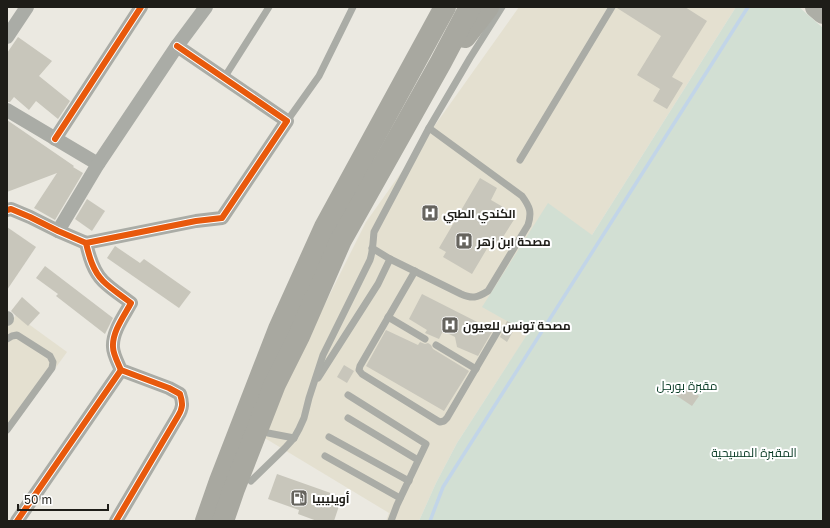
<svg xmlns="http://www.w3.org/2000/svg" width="830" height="528" font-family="'Golos Text',Cairo,sans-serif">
  <rect width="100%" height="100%" fill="#ebe9e1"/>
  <g fill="#e4e0d0">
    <path d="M519,7H736L592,235L457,443L436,483L419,521H386L389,513L263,437L299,356L366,222Z"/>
    <path d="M16,315L67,352L7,435V327Z"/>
  </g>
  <path fill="#d2dfd3" d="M736,7H799L823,28V521H419L436,483L457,443L528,333L482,307L548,203L592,235Z"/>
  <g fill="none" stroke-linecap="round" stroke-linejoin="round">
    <path stroke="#c2d5e8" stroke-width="3.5" d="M430,521L443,487L748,7"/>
  </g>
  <g fill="#c8c6bb">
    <path d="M617,7H685L707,21L672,77L683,83L667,109L653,101L660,89L637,75L661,36L617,8Z"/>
    <path d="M18,37L52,61L39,76L70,101L58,119L36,101L29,110L14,97L10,102H7V53Z"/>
    <path d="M7,120L74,166L73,167L83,173L55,220L34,208L57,173L7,192Z"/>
    <path d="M480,178L497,188L491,200L517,215L494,251L488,247L472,274L443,257L446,252L439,248Z"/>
    <path d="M87,199L105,211L92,231L75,219Z"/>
    <path d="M7,227L36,247L7,290Z"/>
    <path d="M115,246L140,263L144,259L191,292L179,308L107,258Z"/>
    <path d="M45,266L113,318L105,334L56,296L58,294L36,278Z"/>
    <path d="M422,294L493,330L478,356L457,347L455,337L443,331L439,339L425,333L427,330L409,319Z"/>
    <path d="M22,297L40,313L28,326L15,315L11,311Z"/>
    <path d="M507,321L516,326L507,342L500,337L503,331L504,327Z"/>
    <path d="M386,330L418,345L420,342L425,344L428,343L431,345L433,349L469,371L444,411L366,366Z"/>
    <path d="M344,365L354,371L347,383L337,377Z"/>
    <path d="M677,382L699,396L692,406L671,392Z"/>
    <path d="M277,474L342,497L334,521H317L298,514L299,510L268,499Z"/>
  </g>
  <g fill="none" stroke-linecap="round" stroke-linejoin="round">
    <g stroke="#aaaca6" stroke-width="7">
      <path d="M224,78L269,7"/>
      <path d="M287,121L319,76L353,7"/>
      <path d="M520,160L612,7"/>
      <path d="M372,248L390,259L461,294C472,299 477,298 488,291L528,225C532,212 530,207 522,196L429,128"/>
      <path d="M415,271L360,366L359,370L362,374L438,421L440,422L444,421L447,418L499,329"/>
      <path d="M388,317L425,339"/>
      <path d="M7,339L12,336L17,335L50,356L53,362L52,368L7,430"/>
      <path d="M436,345L476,369"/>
      <path d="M318,378L378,284L390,259"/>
      <path d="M348,395L426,444L397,505L391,521"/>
      <path d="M348,418L418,460"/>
      <path d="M268,433L294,438"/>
      <path d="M329,437L409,481"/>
      <path d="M325,456L400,498"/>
      <path d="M251,481L285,448L294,438L299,429L304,418L309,398L323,355L370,260C373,251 373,241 374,232L429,128L470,58L502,7"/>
    </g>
    <g stroke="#aaaca6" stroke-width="14">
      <path d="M7,37L27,7"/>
      <path d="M7,110L98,164"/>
      <path d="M55,139L141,7"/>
      <path d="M7,210L11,209L30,217L58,231L86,243L196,221L222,218L287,121L177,46"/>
      <path d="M58,231L98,164L177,46L206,7"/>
      <path d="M86,243C89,256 93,271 103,281C111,289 122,296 131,303C124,316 112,332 113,347C113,354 118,363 121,370L169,388L180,394C183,403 183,408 178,416L116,521"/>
      <path d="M7,318V319"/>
      <path d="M17,521L121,370"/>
    </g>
    <path stroke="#adaea6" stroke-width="22" d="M816,7L823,13"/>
    <g stroke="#a8a8a0" stroke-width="22">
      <path d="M465,37L488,7"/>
      <path d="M206,521L220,481L279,329L325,227L445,7"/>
      <path d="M223,521L234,489L275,384L299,336L341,240L441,62L470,7"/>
    </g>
    <g stroke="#fff" stroke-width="8">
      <g id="cycleway">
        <path d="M55,139L141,7"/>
        <path d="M7,210L11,209L30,217L58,231L86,243L196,221L222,218L287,121L177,46"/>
        <path d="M86,243C89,256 93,271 103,281C111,289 122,296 131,303C124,316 112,332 113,347C113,354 118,363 121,370L169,388L180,394C183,403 183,408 178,416L116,521"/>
        <path d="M17,521L121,370"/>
      </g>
    </g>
    <use href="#cycleway" stroke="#e8590c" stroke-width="6"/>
  </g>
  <defs>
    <g id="hospital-square" transform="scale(0.9)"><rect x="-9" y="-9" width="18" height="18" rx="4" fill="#66645e" stroke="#fff"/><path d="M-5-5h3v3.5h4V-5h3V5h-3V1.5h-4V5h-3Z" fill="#fff"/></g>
    <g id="fuel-square" transform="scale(0.9)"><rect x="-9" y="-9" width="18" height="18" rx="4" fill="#66645e" stroke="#fff"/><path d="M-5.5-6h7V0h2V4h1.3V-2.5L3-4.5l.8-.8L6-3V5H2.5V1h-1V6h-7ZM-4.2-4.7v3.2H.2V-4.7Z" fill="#fff"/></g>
  </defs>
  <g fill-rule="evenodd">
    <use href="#hospital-square" x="430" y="213"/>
    <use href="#hospital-square" x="464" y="241"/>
    <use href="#hospital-square" x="450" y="325"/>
    <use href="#fuel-square" x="299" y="498"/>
  </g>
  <g text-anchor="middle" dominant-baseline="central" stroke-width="4" stroke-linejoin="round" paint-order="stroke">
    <g font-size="12" font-weight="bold" fill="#1e1d18" stroke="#fff" text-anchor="start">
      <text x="443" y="213">الكندي الطبي</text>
      <text x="477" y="241">مصحة ابن زهر</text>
      <text x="463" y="325">مصحة تونس للعيون</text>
      <text x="312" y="498">أويليبيا</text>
    </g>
    <g font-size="12" fill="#00341e" stroke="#fff">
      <text x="687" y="385">مقبرة بورجل</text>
      <text x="754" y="452">المقبرة المسيحية</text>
    </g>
  </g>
  <rect width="830" height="528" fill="none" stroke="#1e1d18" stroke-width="16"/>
  <path d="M18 504v6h90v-6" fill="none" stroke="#1e1d18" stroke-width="2"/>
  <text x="24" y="504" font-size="12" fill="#1e1d18" stroke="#ffffff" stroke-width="3" paint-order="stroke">50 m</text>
</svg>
